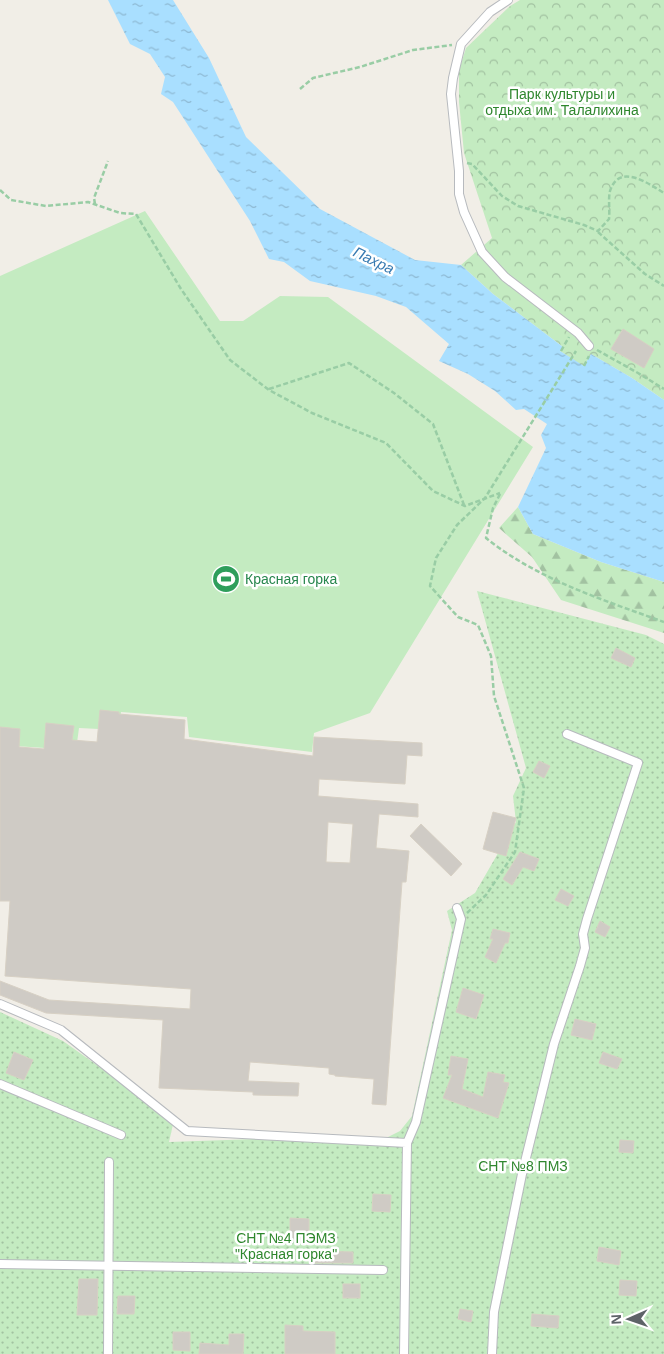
<svg xmlns="http://www.w3.org/2000/svg" width="664" height="1354" font-family="Arial,sans-serif">
  <defs>
    <pattern id="forest-firs" width="22" height="20" patternUnits="userSpaceOnUse" patternTransform="scale(1.25)"><rect width="22" height="20" fill="#c4ebc1"/><path d="M5 1l3.5 6h-7zM16 11l3.5 6h-7z" fill="#a2c2a1"/></pattern>
    <pattern id="park-crowns" width="20" height="18" patternUnits="userSpaceOnUse" patternTransform="scale(1.25)"><rect width="20" height="18" fill="#c4ebc1"/><path d="M2 6a3 3 0 1 1 6 0M12 15a3 3 0 1 1 6 0" fill="none" stroke="#a2c2a1"/></pattern>
    <pattern id="garden-dots" width="8" height="8" patternUnits="userSpaceOnUse" patternTransform="scale(1.25)"><rect width="8" height="8" fill="#c4ebc1"/><path d="M2 2h.1M6 6h.1" fill="none" stroke="#a2c2a1" stroke-width="1.8" stroke-linecap="round"/></pattern>
    <pattern id="water-ripples" width="26" height="14" patternUnits="userSpaceOnUse" patternTransform="scale(1.25)"><rect width="26" height="14" fill="#a9dfff"/><path d="M2 4q2-2 4 0t4 0M15 11q2-2 4 0t4 0" fill="none" stroke="#8db8d2"/></pattern>
  </defs>
  <rect width="100%" height="100%" fill="#f1eee7"/>
  <path fill="url(#forest-firs)" d="M518,507L533,534L601,562L664,582V633L561,600L532,557L499,528Z"/>
  <path fill="url(#park-crowns)" d="M520,0H664V400L632,378L591,354L584,367L560,351L563,347L493,294L461,265L492,238L464,153L459,102V70L466,48L510,6Z"/>
  <path fill="url(#garden-dots)" d="M477,591L646,635L664,644V1354H0V1012L63,1041L174,1120L169,1142L283,1138L382,1140L400,1131L412,1116L452,930L447,911L475,893L516,822L513,796L526,768Z"/>
  <path fill="#c4ebc1" d="M145,211L220,321H243L280,296L328,297L533,447L370,713L314,733L312,752L189,737L187,717L121,712L119,730L79,728L76,750L0,745V276Z"/>
  <path fill="url(#water-ripples)" d="M108,0H173L209,58L246,137L320,209L415,260L461,265L493,294L563,347L560,351L584,366L591,354L632,378L664,400V582L601,562L533,534L518,507L546,448L541,435L547,424L524,409L516,410L495,391L468,374L439,361L449,344L406,307L376,296L310,281L284,262L269,259L250,221L173,102L161,94L165,77L150,54L130,44Z"/>
  <g fill="#cfcbc5" stroke="#d7d0c4" fill-rule="evenodd">
    <path d="M623,329L654,349L644,368L611,349Z"/>
    <path d="M616,648L635,658L631,667L611,658Z"/>
    <path d="M100,710L119,712V714L185,720L184,739L313,756L314,737L422,743V756L407,755L405,784L319,779L318,796L418,804V817L379,814L376,848L409,851L406,882H402L386,1105L372,1104L374,1079L335,1076V1075L329,1074V1068L250,1062L248,1081L299,1083L298,1096L253,1095V1092L159,1088L163,1020L46,1013L0,995V981L49,1000L190,1009L191,989L5,976L10,901H0V727L20,729L19,747L44,749L46,723L74,726L72,740L97,742ZM328,822L353,824L350,863L326,862Z"/>
    <path d="M539,761L550,766L544,778L533,772Z"/>
    <path d="M493,812L516,818L506,856L483,849Z"/>
    <path d="M421,824L462,864L451,876L410,836Z"/>
    <path d="M520,852L539,859L534,871L523,867L512,885L503,879Z"/>
    <path d="M561,889L574,896L568,906L555,900Z"/>
    <path d="M600,921L610,927L605,937L595,932Z"/>
    <path d="M493,929L510,933L508,943H505L496,963L485,957L493,939H490Z"/>
    <path d="M463,988L484,995L476,1019L456,1012Z"/>
    <path d="M575,1019L596,1024L592,1040L571,1035Z"/>
    <path d="M14,1052L33,1060L24,1080L6,1073Z"/>
    <path d="M603,1052L622,1059L617,1069L599,1063Z"/>
    <path d="M451,1056L468,1059L462,1089L483,1097L488,1072L505,1075L503,1082L509,1083L498,1118L443,1098L452,1075H448Z"/>
    <path d="M620,1140L634,1141L633,1153L619,1152Z"/>
    <path d="M373,1194L391,1195L390,1212L372,1211Z"/>
    <path d="M290,1218L309,1219V1240H290Z"/>
    <path d="M599,1247L621,1251L619,1265L597,1261Z"/>
    <path d="M313,1251L353,1252V1263H313Z"/>
    <path d="M79,1279H98L97,1315H77Z"/>
    <path d="M620,1280L637,1281L636,1296L619,1295Z"/>
    <rect x="343" y="1284" width="17" height="14"/>
    <path d="M118,1296H135L134,1314H117Z"/>
    <path d="M460,1309L473,1311L471,1322L458,1319Z"/>
    <path d="M532,1314L559,1316L558,1328L531,1326Z"/>
    <path d="M285,1325L303,1326V1331L335,1332V1354H285Z"/>
    <path d="M173,1332H190V1351L173,1350Z"/>
    <path d="M229,1334H244L243,1354H199L200,1343L229,1345Z"/>
  </g>
  <g fill="none" stroke-linecap="round" stroke-linejoin="round">
    <g stroke="#b7babe" stroke-width="10">
      <g id="lane">
        <path d="M508,0L490,12L461,44L453,78L451,94L459,171V194L464,212L482,252L505,277L578,333L589,346"/>
        <path d="M0,1004L61,1030L187,1131L407,1143L404,1354"/>
        <path d="M0,1084L121,1135"/>
        <path d="M407,1143L416,1122L461,919L457,908"/>
        <path d="M0,1264L383,1270"/>
        <path d="M108,1354L109,1162"/>
        <path d="M492,1354L494,1312L522,1174L554,1044L580,966L585,948L583,934L587,919L638,763L567,734"/>
      </g>
    </g>
    <g stroke="#99cda5" stroke-width="2.5" stroke-dasharray="5 2.5" stroke-linecap="butt">
      <path d="M300,89L313,78L360,67L413,50L452,45"/>
      <path d="M467,163L472,164L502,196L518,206L584,225L598,231L609,219C610,210 608,199 610,191C619,162 649,184 664,193"/>
      <path d="M0,190L11,200L46,206L88,202L120,213L136,214L181,289L230,360L269,390L312,413L386,443L433,491L465,506L500,493"/>
      <path d="M95,204L94,198L108,161"/>
      <path d="M598,232L645,274L664,286"/>
      <path d="M597,350L638,373L664,389"/>
      <path d="M561,351L569,337"/>
      <path d="M584,366L589,356"/>
      <path d="M269,389L349,363L394,393L433,424L464,505"/>
      <path d="M500,494L493,508L486,538C537,579 603,600 664,622"/>
      <path d="M467,913L486,895L515,852L524,788L494,696L491,656L478,625L458,617L430,586L436,558L457,525L485,498L576,351"/>
    </g>
    <use href="#lane" stroke="#fff" stroke-width="8"/>
  </g>
  <defs>
    <g id="stadium-disc" transform="scale(1.4375)"><circle r="9.5" fill="#2e9e5b" stroke="#fff"/><path d="M0-5a6.5 5 0 1 0 0 10a6.5 5 0 1 0 0-10ZM-3.5-1.8h7v3.6h-7Z" fill="#fff"/></g>
  </defs>
  <g fill-rule="evenodd">
    <use href="#stadium-disc" x="226" y="579"/>
  </g>
  <g text-anchor="middle" dominant-baseline="central" stroke-width="5" stroke-linejoin="round" paint-order="stroke">
    <g font-size="14" fill="#2f872e" stroke="#fff">
      <text x="562" y="94">Парк культуры и<tspan x="562" dy="16">отдыха им. Талалихина</tspan></text>
      <text x="523" y="1166">СНТ №8 ПМЗ</text>
      <text x="286" y="1238">СНТ №4 ПЭМЗ<tspan x="286" dy="16">"Красная горка"</tspan></text>
    </g>
    <g font-size="14" fill="#27864d" stroke="#fff" text-anchor="start">
      <text x="245" y="579">Красная горка</text>
    </g>
    <g font-size="15" font-style="italic" fill="#387bb2" stroke="#fff">
      <text transform="translate(374 260) rotate(26)">Пахра</text>
    </g>
  </g>
  <g transform="translate(629 1319) rotate(268)" stroke="#ffffff" stroke-width="4" paint-order="stroke">
  <path d="M0-4L9 19L0 12L-9 19Z" fill="#5e6368"/>
  <text y="-8" font-size="14" font-weight="bold" text-anchor="middle" fill="#5e6368">N</text>
  </g>
</svg>
